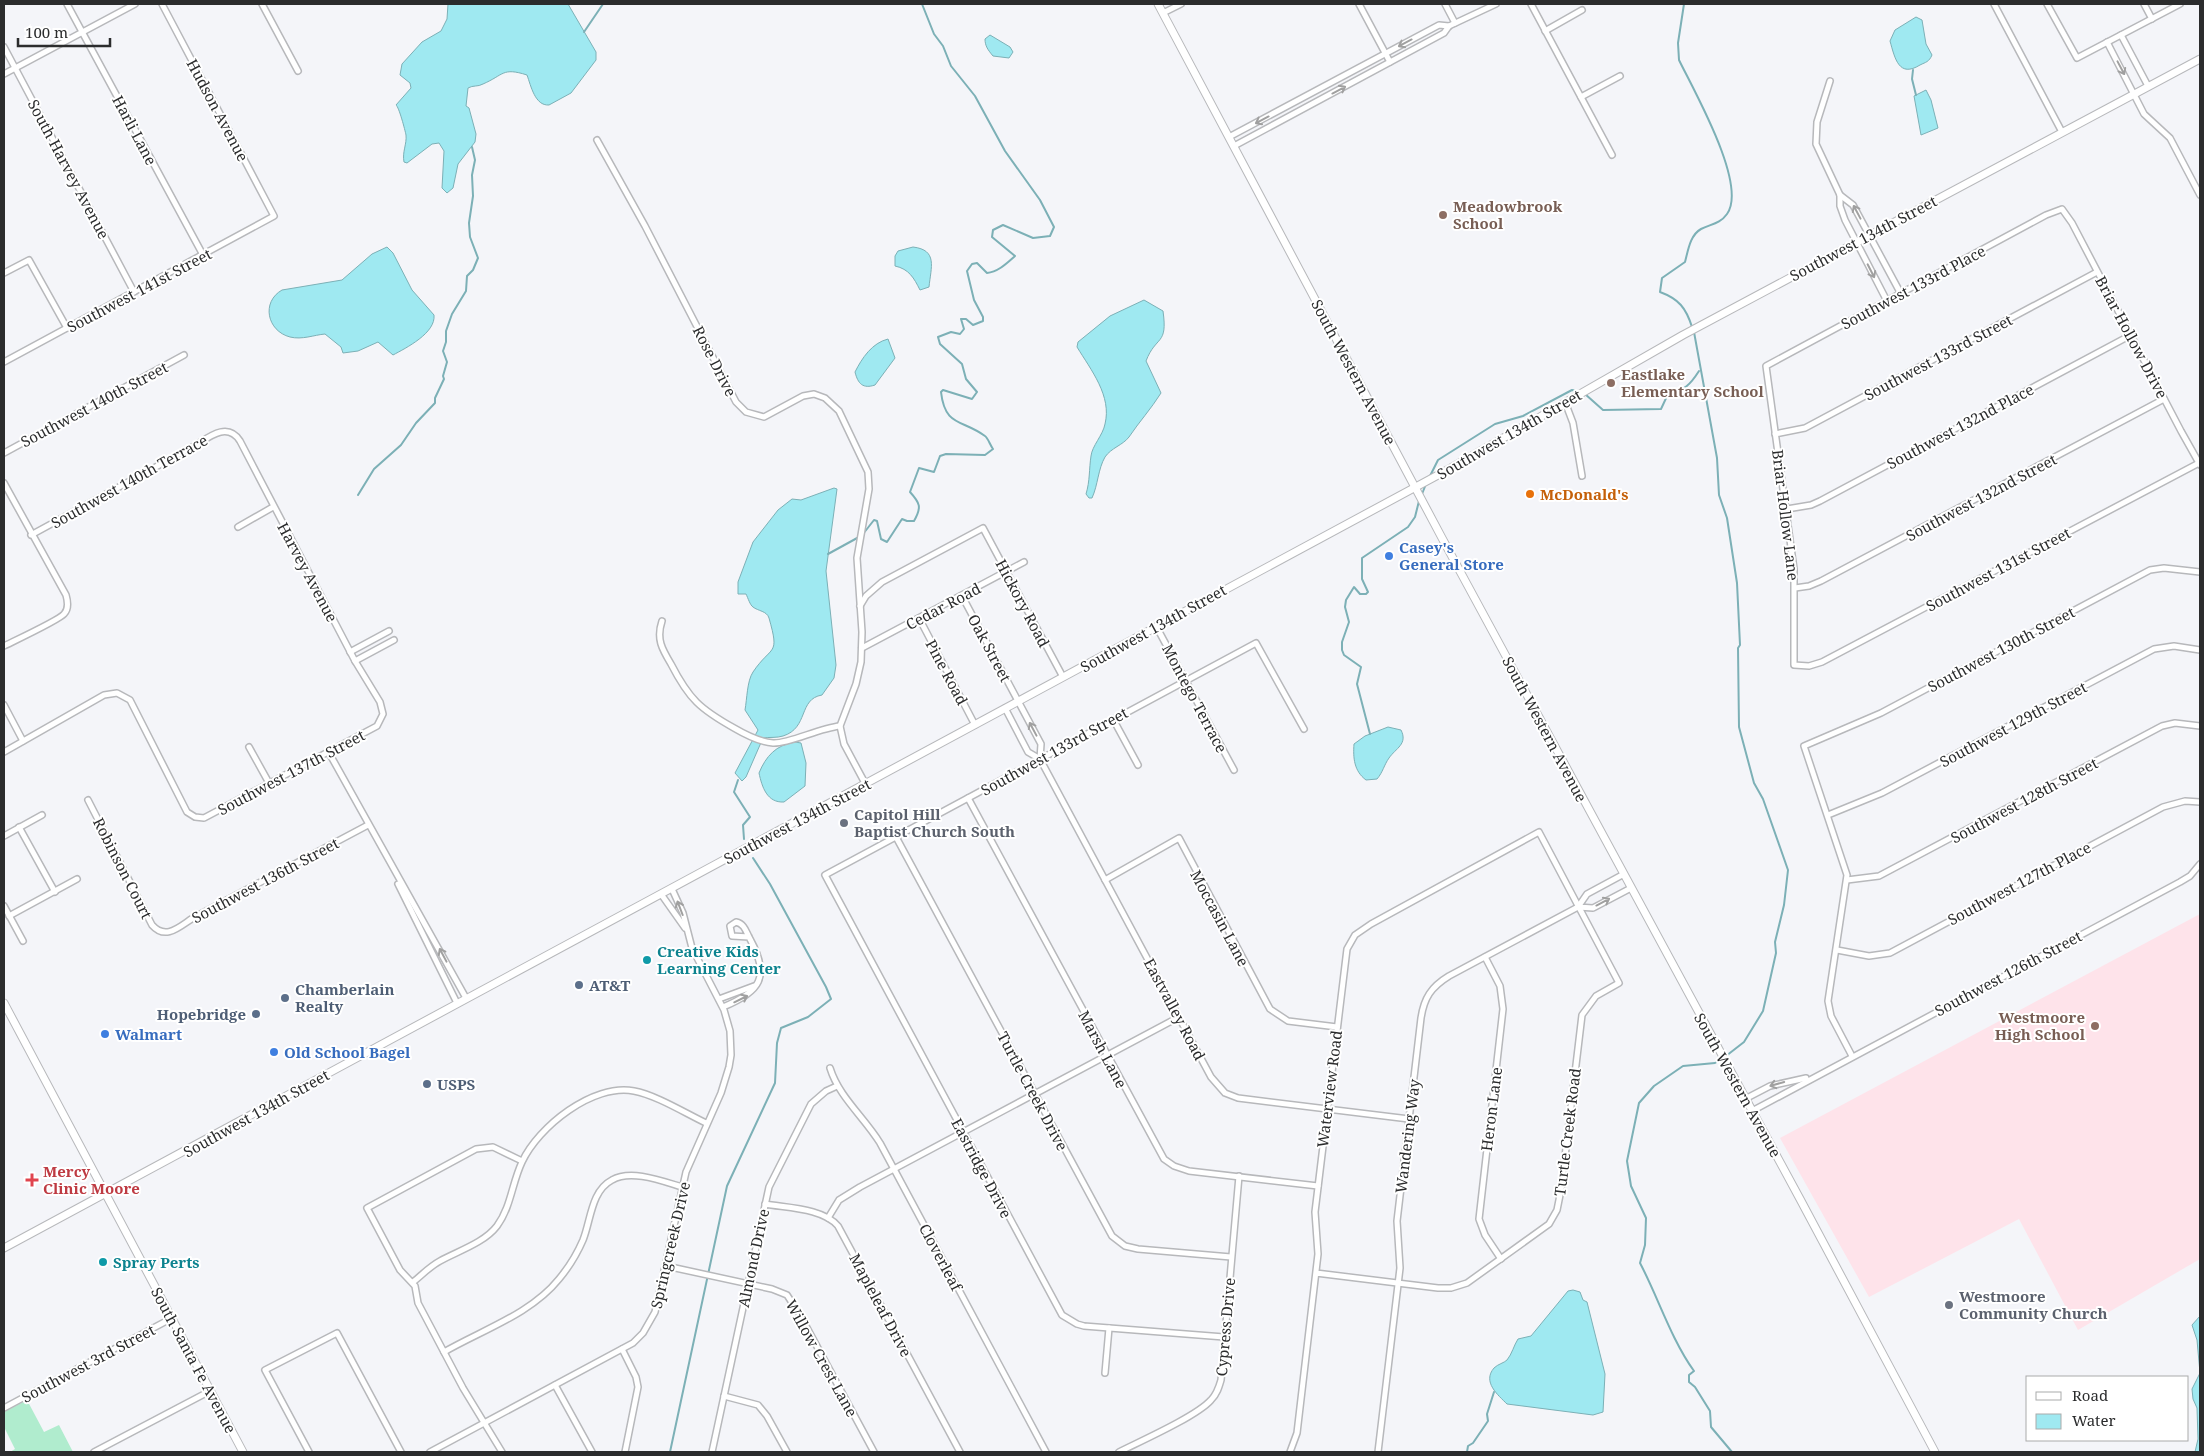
<svg xmlns="http://www.w3.org/2000/svg" width="2204" height="1456" font-family="'Noto Serif',serif">
  <rect width="100%" height="100%" fill="#f4f5f9"/>
  <path fill="#fee3ea" d="M2200,914V1259L2078,1330L2019,1219L1869,1297L1780,1138Z"/>
  <path fill="#b0ecce" d="M27,1400L44,1432L59,1425L73,1452H10L15,1449L4,1427V1412Z"/>
  <g fill="#9fe9f1" stroke="#7cb0b6">
    <path d="M448,4H568L596,52V60L571,93L549,105C535,106 531,86 527,75C502,67 504,75 483,84C478,87 473,85 468,88L466,106L469,108L476,134L475,142L458,164L453,188L447,193L442,188L444,151L439,143L432,144L407,163L404,162C402,152 407,144 406,135C405,130 399,107 396,105L411,88L410,83L400,75L402,64L422,42L441,31L447,19Z"/>
    <path d="M1916,17L1922,20L1926,44L1932,55C1929,62 1926,62 1920,65C1899,78 1895,59 1890,41L1895,30Z"/>
    <path d="M990,35L1010,47L1013,52L1009,58L993,56C988,50 985,46 985,39Z"/>
    <path d="M1926,90L1931,100L1938,128L1921,135L1914,96Z"/>
    <path d="M387,247L393,253L412,290L434,315C436,333 406,348 393,355L378,342L358,351L343,353L341,347L325,334C314,335 302,340 290,337C267,331 261,302 282,290L342,280L372,254Z"/>
    <path d="M913,247C938,250 931,267 929,287L920,290C914,278 909,269 895,266V256L898,251Z"/>
    <path d="M1144,300L1163,311C1168,346 1156,335 1146,361L1161,393C1151,409 1139,422 1129,437C1123,445 1111,448 1105,457C1098,469 1098,485 1092,498H1089L1086,494C1090,481 1089,469 1091,456C1092,446 1103,435 1105,424C1112,396 1091,370 1077,347L1078,342L1110,316Z"/>
    <path d="M888,339L895,358L875,385C863,389 858,384 855,372C862,358 872,343 888,339Z"/>
    <path d="M834,488L837,489L826,571L836,665L834,678L822,695C798,699 809,728 783,736C777,738 769,737 763,738L746,777L742,781L735,773L758,730L745,710C747,699 747,681 753,672C772,644 780,657 769,618C767,611 758,611 753,607C750,605 748,598 746,594H738V582L753,542L778,510L792,499L801,500Z"/>
    <path d="M1388,727L1401,730C1408,744 1396,748 1389,758C1384,765 1383,772 1377,779L1366,780C1354,771 1353,758 1354,744L1365,736Z"/>
    <path d="M795,742L801,743L806,763L805,786L784,802C767,803 762,787 759,773C766,756 776,745 795,742Z"/>
    <path d="M1573,1290L1580,1292L1583,1300L1587,1302L1605,1374L1603,1412L1593,1415L1507,1404C1498,1395 1482,1382 1494,1368C1498,1364 1504,1363 1507,1360C1512,1354 1514,1345 1518,1339L1531,1336L1568,1291Z"/>
    <path d="M2200,1316V1452H2195L2198,1439L2197,1408L2193,1399L2192,1389L2200,1373L2197,1340L2192,1325Z"/>
  </g>
  <g fill="none" stroke-linecap="round" stroke-linejoin="round">
    <g stroke="#7cb0b6" stroke-width="2">
      <path d="M1684,4L1678,43L1679,60C1694,91 1748,185 1727,214C1720,224 1711,224 1701,229C1690,235 1688,251 1685,262L1662,278L1660,292C1679,299 1686,308 1692,327"/>
      <path d="M584,32L603,4"/>
      <path d="M1913,70L1912,79L1916,95"/>
      <path d="M1694,332L1717,458L1719,495L1727,518L1737,583L1740,645L1738,648L1739,727L1754,783L1763,799L1788,870L1784,905L1775,942L1776,953L1763,1011L1744,1042L1726,1056"/>
      <path d="M1585,394L1603,410L1661,409L1668,394C1685,390 1690,385 1699,371"/>
      <path d="M1429,478L1438,460L1495,424L1523,416L1572,390L1581,392"/>
      <path d="M1422,494L1426,484"/>
      <path d="M358,495L374,469L401,445L416,423L435,403V398L444,379L443,376L447,362L443,351L446,342V331L452,314L466,291L467,276L473,270L478,258L470,237L469,223L473,196L472,175L475,160L472,147"/>
      <path d="M863,534L874,520L877,521L881,539L887,542L902,519L907,521H914C922,507 920,503 910,492L919,468L934,472L940,456L946,454L985,455L993,449C990,445 988,438 985,436C962,419 945,427 941,392L943,390L972,399L977,392L966,379L962,364L940,344L938,337L951,332L960,334L964,329L961,319H966L973,325L983,321V317L974,300L967,271L972,264L977,263L987,273C998,272 1007,263 1015,256L992,237L993,230L1003,225L1033,238L1050,236L1054,227L1040,200L1005,151L975,96L951,66L943,46L934,34L922,4"/>
      <path d="M828,554L859,537"/>
      <path d="M1370,734L1357,684L1361,667L1344,655L1342,650V642L1349,622L1345,607L1346,600L1354,587L1360,594H1366L1368,592L1362,579V558L1408,527L1415,517L1419,501"/>
      <path d="M738,780L734,792L750,817L743,825L744,839"/>
      <path d="M1722,1059L1715,1063L1683,1066L1654,1086L1639,1103L1627,1161L1631,1186L1646,1218L1645,1245L1640,1263C1658,1297 1671,1339 1694,1371L1689,1375V1382L1695,1387L1710,1411L1711,1427L1732,1452"/>
      <path d="M670,1452L727,1186L775,1083L777,1043L781,1028L808,1017L831,999L826,987L770,884L753,858"/>
      <path d="M1467,1452L1468,1446L1473,1443L1488,1421L1487,1414L1494,1392"/>
    </g>
    <g stroke="#b7b8bb" stroke-width="8">
      <g id="minor">
        <path d="M67,4L203,255"/>
        <path d="M262,4L298,71"/>
        <path d="M1359,4L1390,62"/>
        <path d="M1445,4L1455,23"/>
        <path d="M1531,4L1612,155"/>
        <path d="M1994,4L2062,132"/>
        <path d="M2047,4L2077,58L2180,4"/>
        <path d="M2144,4L2152,19"/>
        <path d="M1163,13L1181,4"/>
        <path d="M1545,31L1582,10"/>
        <path d="M2121,35L2148,86"/>
        <path d="M2107,42L2144,114L2170,138L2200,195"/>
        <path d="M4,47L134,292"/>
        <path d="M4,74L135,4"/>
        <path d="M1830,81L1817,122L1816,144L1840,195V206L1845,220L1887,301"/>
        <path d="M1581,97L1620,76"/>
        <path d="M1229,137L1439,25L1449,26"/>
        <path d="M597,140L645,226L736,402L746,412L764,417L803,396L814,394L825,398L839,411L868,472L869,489L857,558L862,632L861,662L856,684L840,726L844,744L866,785"/>
        <path d="M1234,146L1444,33L1449,26L1496,4"/>
        <path d="M1840,195L1853,205L1901,294"/>
        <path d="M4,273L29,260L67,328"/>
        <path d="M4,362L274,216L162,4"/>
        <path d="M1565,402L1573,423L1582,476"/>
        <path d="M1775,434L1805,428L2097,272"/>
        <path d="M4,453L184,355"/>
        <path d="M2199,463L1822,662L1809,666L1794,665V569L1766,366L2046,215L2062,209L2072,223L2181,431L2199,463L2200,465"/>
        <path d="M4,483L66,595C68,602 69,609 64,614C59,620 14,641 4,646"/>
        <path d="M1787,509L1811,505L1820,501L2131,335"/>
        <path d="M238,527L273,507"/>
        <path d="M1795,588L1809,586L1821,581L2164,399"/>
        <path d="M962,596L1041,744L1040,759"/>
        <path d="M860,606L866,596L882,582L983,528L1063,677"/>
        <path d="M919,618L975,725"/>
        <path d="M662,621C656,639 662,649 671,664C689,699 700,709 734,728C746,735 759,742 773,743C789,744 819,728 840,726"/>
        <path d="M1156,626L1234,770"/>
        <path d="M862,648L1024,562"/>
        <path d="M350,652L389,631"/>
        <path d="M355,661L394,640"/>
        <path d="M4,705L23,741"/>
        <path d="M1005,708L1028,752L1040,759L1211,1077L1225,1093L1238,1098L1409,1119"/>
        <path d="M1113,719L1138,765"/>
        <path d="M249,747L269,783"/>
        <path d="M328,751L466,998"/>
        <path d="M4,752L104,695L117,693L130,700L187,812L195,817L204,818L377,726L383,714L380,702L355,661L240,441C228,422 210,436 196,445L31,535"/>
        <path d="M968,798L1164,1159L1174,1166L1189,1171L1318,1186"/>
        <path d="M88,800L152,925C166,941 180,926 193,918L368,825"/>
        <path d="M1828,815L1882,793L2154,649L2174,646L2200,650"/>
        <path d="M19,827L55,892"/>
        <path d="M4,836L42,815"/>
        <path d="M896,837L1112,1236L1125,1246L1138,1249L1231,1257"/>
        <path d="M1624,874L1587,894L1578,907L1593,908L1631,888"/>
        <path d="M1105,880L1179,838L1270,1009L1288,1021L1337,1027"/>
        <path d="M1847,880L1879,876L2162,726L2175,723L2200,726"/>
        <path d="M398,884L457,1003"/>
        <path d="M661,894L685,928"/>
        <path d="M4,906L23,941"/>
        <path d="M9,916L77,879"/>
        <path d="M1837,950L1869,956L1890,953L2163,807L2185,801L2200,802"/>
        <path d="M1485,957L1500,986L1503,1009L1479,1219L1485,1235L1501,1259"/>
        <path d="M719,999L754,986"/>
        <path d="M723,1007C760,992 771,977 750,939C746,932 745,924 736,922L730,926L732,936L749,937"/>
        <path d="M1852,1056L1831,1016L1828,1001L1847,875L1804,746L1881,713L2150,570L2164,568L2200,572"/>
        <path d="M830,1068C839,1097 864,1117 880,1143L1046,1452"/>
        <path d="M1745,1099L1770,1086L1806,1078"/>
        <path d="M1752,1111L2180,882L2190,876L2200,864"/>
        <path d="M765,1204C787,1208 823,1208 838,1226L960,1452"/>
        <path d="M828,1218L839,1200L860,1187L1179,1017"/>
        <path d="M666,1266L772,1289L787,1295L800,1315L874,1452"/>
        <path d="M413,1282C422,1275 429,1267 440,1261C458,1251 484,1243 497,1226C511,1207 512,1183 522,1162C538,1127 593,1083 634,1091C656,1095 685,1113 706,1123"/>
        <path d="M1224,1337L1084,1326L1077,1324L1062,1315L825,875L1256,643L1304,729"/>
        <path d="M622,1349L636,1377L638,1387L625,1452"/>
        <path d="M444,1352C482,1330 531,1314 559,1279C569,1267 577,1254 583,1240C591,1220 591,1191 612,1180C631,1169 662,1181 682,1187"/>
        <path d="M1105,1373L1109,1328"/>
        <path d="M555,1385L592,1452"/>
        <path d="M724,1396L758,1405L767,1416L787,1452"/>
        <path d="M4,1408L172,1318"/>
        <path d="M94,1452L210,1391"/>
        <path d="M309,1452L265,1370L337,1333L401,1452"/>
        <path d="M430,1452L633,1343L643,1333L655,1312L686,1172L721,1093L729,1067L731,1055L730,1031L724,1010L692,948L683,913L672,889"/>
        <path d="M502,1452L463,1388L418,1303L415,1286L400,1270L367,1208L476,1149L493,1147L522,1161"/>
        <path d="M712,1452L769,1187L811,1104L826,1091L837,1086"/>
        <path d="M1119,1452C1141,1441 1197,1416 1211,1400C1217,1394 1219,1387 1221,1380L1239,1176"/>
        <path d="M1290,1452L1297,1433L1318,1254L1315,1212L1347,949L1355,935L1371,924L1539,832L1619,983L1596,996L1582,1015L1561,1190L1557,1210L1549,1224L1467,1283L1451,1288H1438L1316,1273"/>
        <path d="M1378,1452L1400,1268L1397,1221L1421,1018C1424,998 1431,987 1449,976L1578,907"/>
      </g>
    </g>
    <g stroke="#b7b8bb" stroke-width="9">
      <g id="secondary">
        <path d="M1158,4L1442,538L1800,1199L1935,1452"/>
        <path d="M4,1003L243,1452"/>
        <path d="M4,1248L1451,468L1683,335L2200,59"/>
      </g>
    </g>
    <use href="#minor" stroke="#fff" stroke-width="5"/>
    <use href="#secondary" stroke="#fff" stroke-width="7"/>
  </g>
  <defs><path id="oneway-shaft" d="M-6 0H5M1.5-3L5.5 0L1.5 3" fill="none" stroke-width="1.6" stroke-linecap="round" stroke-linejoin="round" transform="scale(1.25)"/></defs>
  <g stroke="#a0a0a0">
    <use href="#oneway-shaft" transform="translate(1405 43) rotate(152)"/>
    <use href="#oneway-shaft" transform="translate(2121 68) rotate(62)"/>
    <use href="#oneway-shaft" transform="translate(1339 90) rotate(-28)"/>
    <use href="#oneway-shaft" transform="translate(1262 120) rotate(152)"/>
    <use href="#oneway-shaft" transform="translate(1857 212) rotate(-118)"/>
    <use href="#oneway-shaft" transform="translate(1871 271) rotate(63)"/>
    <use href="#oneway-shaft" transform="translate(1033 729) rotate(-118)"/>
    <use href="#oneway-shaft" transform="translate(1603 902) rotate(-28)"/>
    <use href="#oneway-shaft" transform="translate(680 908) rotate(-111)"/>
    <use href="#oneway-shaft" transform="translate(443 955) rotate(-118)"/>
    <use href="#oneway-shaft" transform="translate(741 999) rotate(-26)"/>
    <use href="#oneway-shaft" transform="translate(1777 1084) rotate(164)"/>
  </g>
  <g fill="#8d6e63" stroke="#fff" stroke-width="2">
    <circle cx="1443" cy="215" r="5"/>
    <circle cx="1611" cy="383" r="5"/>
    <circle cx="2095" cy="1026" r="5"/>
  </g>
  <circle fill="#e8710a" stroke="#fff" stroke-width="2" cx="1530" cy="494" r="5"/>
  <g fill="#3f7fe0" stroke="#fff" stroke-width="2">
    <circle cx="1389" cy="556" r="5"/>
    <circle cx="105" cy="1034" r="5"/>
    <circle cx="274" cy="1052" r="5"/>
  </g>
  <g fill="#6b7280" stroke="#fff" stroke-width="2">
    <circle cx="844" cy="823" r="5"/>
    <circle cx="1949" cy="1305" r="5"/>
  </g>
  <g fill="#0f9aa8" stroke="#fff" stroke-width="2">
    <circle cx="647" cy="960" r="5"/>
    <circle cx="103" cy="1262" r="5"/>
  </g>
  <g fill="#5c6f8a" stroke="#fff" stroke-width="2">
    <circle cx="579" cy="985" r="5"/>
    <circle cx="285" cy="998" r="5"/>
    <circle cx="256" cy="1014" r="5"/>
    <circle cx="427" cy="1084" r="5"/>
  </g>
  <path fill="#e0444e" stroke="#fff" stroke-width="2" d="M29.5 1172.5h5v5h5v5h-5v5h-5v-5h-5v-5h5z"/>
  <g text-anchor="middle" dominant-baseline="central" stroke-width="4" stroke-linejoin="round" paint-order="stroke">
    <g font-size="15" fill="#2b2c2d" stroke="#fff">
      <text transform="translate(218 110) rotate(62)">Hudson Avenue</text>
      <text transform="translate(135 130) rotate(62)">Harli Lane</text>
      <text transform="translate(69 169) rotate(62)">South Harvey Avenue</text>
      <text transform="translate(1863 238) rotate(-28)">Southwest 134th Street</text>
      <text transform="translate(1913 287) rotate(-28)">Southwest 133rd Place</text>
      <text transform="translate(139 290) rotate(-28)">Southwest 141st Street</text>
      <text transform="translate(2132 337) rotate(62)">Briar Hollow Drive</text>
      <text transform="translate(1938 357) rotate(-28)">Southwest 133rd Street</text>
      <text transform="translate(715 361) rotate(63)">Rose Drive</text>
      <text transform="translate(1354 372) rotate(62)">South Western Avenue</text>
      <text transform="translate(94 404) rotate(-28)">Southwest 140th Street</text>
      <text transform="translate(1960 426) rotate(-28)">Southwest 132nd Place</text>
      <text transform="translate(1509 434) rotate(-30)">Southwest 134th Street</text>
      <text transform="translate(129 481) rotate(-29)">Southwest 140th Terrace</text>
      <text transform="translate(1981 497) rotate(-28)">Southwest 132nd Street</text>
      <text transform="translate(1786 515) rotate(83)">Briar Hollow Lane</text>
      <text transform="translate(1998 569) rotate(-28)">Southwest 131st Street</text>
      <text transform="translate(308 572) rotate(62)">Harvey Avenue</text>
      <text transform="translate(1023 603) rotate(62)">Hickory Road</text>
      <text transform="translate(943 606) rotate(-28)">Cedar Road</text>
      <text transform="translate(1153 628) rotate(-29)">Southwest 134th Street</text>
      <text transform="translate(990 648) rotate(62)">Oak Street</text>
      <text transform="translate(2001 649) rotate(-28)">Southwest 130th Street</text>
      <text transform="translate(947 672) rotate(62)">Pine Road</text>
      <text transform="translate(1195 698) rotate(62)">Montego Terrace</text>
      <text transform="translate(2013 724) rotate(-28)">Southwest 129th Street</text>
      <text transform="translate(1545 729) rotate(62)">South Western Avenue</text>
      <text transform="translate(1054 751) rotate(-29)">Southwest 133rd Street</text>
      <text transform="translate(291 772) rotate(-28)">Southwest 137th Street</text>
      <text transform="translate(2024 800) rotate(-28)">Southwest 128th Street</text>
      <text transform="translate(797 821) rotate(-28)">Southwest 134th Street</text>
      <text transform="translate(123 868) rotate(63)">Robinson Court</text>
      <text transform="translate(265 880) rotate(-28)">Southwest 136th Street</text>
      <text transform="translate(2019 883) rotate(-28)">Southwest 127th Place</text>
      <text transform="translate(1220 918) rotate(62)">Moccasin Lane</text>
      <text transform="translate(2008 973) rotate(-28)">Southwest 126th Street</text>
      <text transform="translate(1175 1009) rotate(62)">Eastvalley Road</text>
      <text transform="translate(1103 1049) rotate(62)">Marsh Lane</text>
      <text transform="translate(1738 1085) rotate(61)">South Western Avenue</text>
      <text transform="translate(1329 1089) rotate(-83)">Waterview Road</text>
      <text transform="translate(1033 1091) rotate(62)">Turtle Creek Drive</text>
      <text transform="translate(1491 1109) rotate(-83)">Heron Lane</text>
      <text transform="translate(256 1113) rotate(-29)">Southwest 134th Street</text>
      <text transform="translate(1567 1132) rotate(-83)">Turtle Creek Road</text>
      <text transform="translate(1407 1136) rotate(-83)">Wandering Way</text>
      <text transform="translate(982 1168) rotate(62)">Eastridge Drive</text>
      <text transform="translate(670 1245) rotate(-77)">Springcreek Drive</text>
      <text transform="translate(941 1257) rotate(62)">Cloverleaf</text>
      <text transform="translate(753 1258) rotate(-78)">Almond Drive</text>
      <text transform="translate(881 1305) rotate(62)">Mapleleaf Drive</text>
      <text transform="translate(1225 1327) rotate(-85)">Cypress Drive</text>
      <text transform="translate(822 1358) rotate(61)">Willow Crest Lane</text>
      <text transform="translate(194 1360) rotate(62)">South Santa Fe Avenue</text>
      <text transform="translate(88 1363) rotate(-28)">Southwest 3rd Street</text>
    </g>
    <g font-size="15" font-weight="bold" fill="#785e54" stroke="#fff" text-anchor="start">
      <text x="1453" y="206">Meadowbrook<tspan x="1453" dy="17">School</tspan></text>
      <text x="1621" y="374">Eastlake<tspan x="1621" dy="17">Elementary School</tspan></text>
      <text x="2085" y="1017" text-anchor="end">Westmoore<tspan x="2085" dy="17">High School</tspan></text>
    </g>
    <g font-size="15" font-weight="bold" fill="#c56008" stroke="#fff" text-anchor="start">
      <text x="1540" y="494">McDonald's</text>
    </g>
    <g font-size="15" font-weight="bold" fill="#366cbe" stroke="#fff" text-anchor="start">
      <text x="1399" y="547">Casey's<tspan x="1399" dy="17">General Store</tspan></text>
      <text x="115" y="1034">Walmart</text>
      <text x="284" y="1052">Old School Bagel</text>
    </g>
    <g font-size="15" font-weight="bold" fill="#5b616d" stroke="#fff" text-anchor="start">
      <text x="854" y="814">Capitol Hill<tspan x="854" dy="17">Baptist Church South</tspan></text>
      <text x="1959" y="1296">Westmoore<tspan x="1959" dy="17">Community Church</tspan></text>
    </g>
    <g font-size="15" font-weight="bold" fill="#0d838f" stroke="#fff" text-anchor="start">
      <text x="657" y="951">Creative Kids<tspan x="657" dy="17">Learning Center</tspan></text>
      <text x="113" y="1262">Spray Perts</text>
    </g>
    <g font-size="15" font-weight="bold" fill="#4e5e75" stroke="#fff" text-anchor="start">
      <text x="589" y="985">AT&amp;T</text>
      <text x="295" y="989">Chamberlain<tspan x="295" dy="17">Realty</tspan></text>
      <text x="246" y="1014" text-anchor="end">Hopebridge</text>
      <text x="437" y="1084">USPS</text>
    </g>
    <g font-size="15" font-weight="bold" fill="#be3a42" stroke="#fff" text-anchor="start">
      <text x="43" y="1171">Mercy<tspan x="43" dy="17">Clinic Moore</tspan></text>
    </g>
  </g>
  <rect width="2204" height="1456" fill="none" stroke="#2b2c2d" stroke-width="10"/>
  <rect x="2026" y="1376" width="162" height="65" fill="#ffffff" stroke="#aaabab"/>
  <rect x="2036" y="1392" width="25" height="8" fill="#ffffff" stroke="#aaabab"/>
  <text x="2072" y="1401" font-size="15" fill="#2b2c2d">Road</text>
  <rect x="2036" y="1414" width="25" height="15" fill="#9fe9f1" stroke="#aaabab"/>
  <text x="2072" y="1426" font-size="15" fill="#2b2c2d">Water</text>
  <path d="M18 38v8h92v-8" fill="none" stroke="#2b2c2d" stroke-width="2.5"/>
  <text x="25" y="38" font-size="15" fill="#2b2c2d" stroke="#ffffff" stroke-width="4" paint-order="stroke">100 m</text>
</svg>
